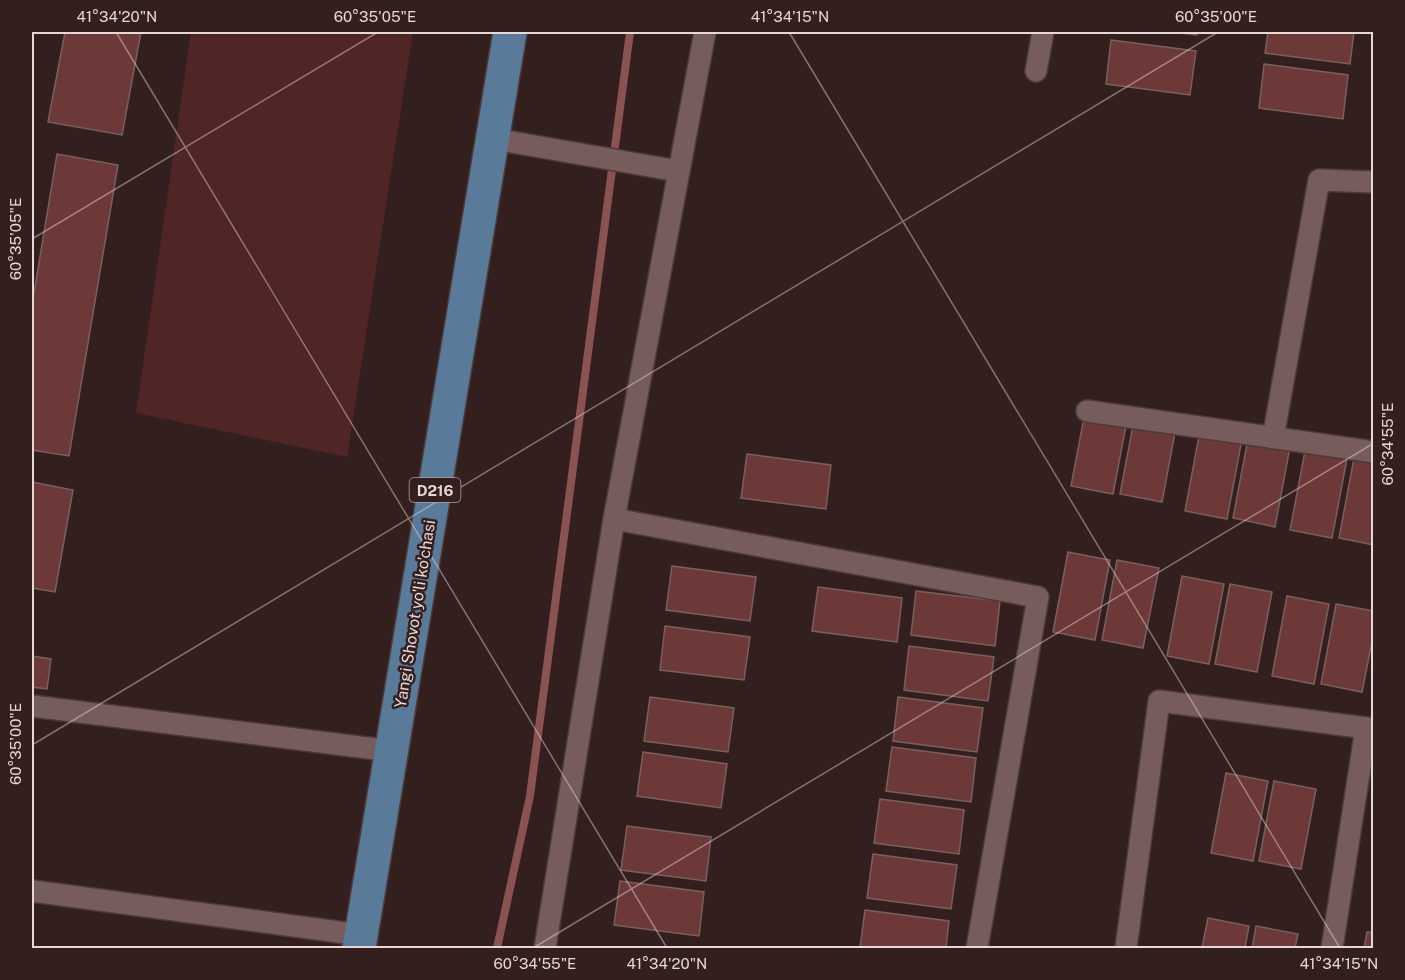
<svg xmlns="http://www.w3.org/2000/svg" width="1405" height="980" font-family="'Public Sans',sans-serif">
  <rect width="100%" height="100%" fill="#341f1f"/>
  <path fill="#4f2525" d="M191,32H413L347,457L136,413Z"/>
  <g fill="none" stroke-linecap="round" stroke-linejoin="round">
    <path stroke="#8a5352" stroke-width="8" d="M497,948L530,796L630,32"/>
  </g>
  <g fill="#6d3938" stroke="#79605e" stroke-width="1.5">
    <path d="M65,32H141L122,135L48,122Z"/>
    <path d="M1171,32H1197V35Z"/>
    <path d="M1268,32H1354L1350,64L1265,53Z"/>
    <path d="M1111,40L1196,51L1190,95L1106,84Z"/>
    <path d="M1264,64L1348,75L1343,119L1259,108Z"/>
    <path d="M57,154L118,165L69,456L32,450V305Z"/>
    <path d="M1086,407L1128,415L1113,494L1071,486Z"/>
    <path d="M1135,415L1177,422L1162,502L1120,494Z"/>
    <path d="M1200,431L1242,439L1227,519L1185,511Z"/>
    <path d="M1248,439L1290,447L1275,527L1233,518Z"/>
    <path d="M1305,451L1347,459L1332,538L1290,530Z"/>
    <path d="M747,454L831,465L826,509L741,498Z"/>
    <path d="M1354,458L1374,462V545L1339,538Z"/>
    <path d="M32,482L73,490L55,592L32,588Z"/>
    <path d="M1068,552L1110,560L1095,640L1053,632Z"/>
    <path d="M1117,560L1159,568L1143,648L1102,640Z"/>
    <path d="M672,566L756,577L750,621L666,610Z"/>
    <path d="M1182,576L1224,584L1209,664L1167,656Z"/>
    <path d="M1230,584L1272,592L1257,672L1215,664Z"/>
    <path d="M818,587L902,598L897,642L812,631Z"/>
    <path d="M916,591L1000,601L995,646L911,635Z"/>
    <path d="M1287,596L1329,604L1314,684L1272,676Z"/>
    <path d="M1336,604L1374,611V632L1362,692L1321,684Z"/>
    <path d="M665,626L750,637L744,680L660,670Z"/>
    <path d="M909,646L994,657L988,701L904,690Z"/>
    <path d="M32,656L51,659L47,689L32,687Z"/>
    <path d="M650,697L734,708L728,752L644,741Z"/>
    <path d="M898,697L983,708L977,752L893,741Z"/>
    <path d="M892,747L976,758L971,802L886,791Z"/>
    <path d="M643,752L727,764L721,808L637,796Z"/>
    <path d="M1226,773L1268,781L1253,861L1211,853Z"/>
    <path d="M1274,781L1316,789L1301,869L1259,861Z"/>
    <path d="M880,799L964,810L959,854L874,843Z"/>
    <path d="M627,826L711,837L706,881L621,870Z"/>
    <path d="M873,854L957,865L951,909L867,898Z"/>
    <path d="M620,881L704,892L699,936L614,925Z"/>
    <path d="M865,910L949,921L946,948H860Z"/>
    <path d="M1208,918L1249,926L1245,948H1202Z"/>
    <path d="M1256,926L1298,934L1295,948H1252Z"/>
    <path d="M1367,932L1374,933V948H1364Z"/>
  </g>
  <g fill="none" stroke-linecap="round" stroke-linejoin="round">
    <g stroke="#4c3a3a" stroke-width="24">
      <g id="street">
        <path d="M1036,71L1043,32"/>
        <path d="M494,139L678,171"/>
        <path d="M1087,411L1374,452"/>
        <path d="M1273,438L1319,180L1374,182"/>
        <path d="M614,519L1038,597L977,948"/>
        <path d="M32,706L392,751"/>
        <path d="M32,891L361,935"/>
        <path d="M545,948L614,519L705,32"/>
        <path d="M1126,948L1159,701L1374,729"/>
        <path d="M1332,948L1366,728"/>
      </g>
    </g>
    <g stroke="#4c3a3a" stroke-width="36">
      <path id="primary" d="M359,948L510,32"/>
    </g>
    <use href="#street" stroke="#765d5c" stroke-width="21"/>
    <use href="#primary" stroke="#5a7a9a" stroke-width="33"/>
  </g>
  <path fill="none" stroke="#e6d8d7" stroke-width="1.5" stroke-opacity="0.45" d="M116,32L667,948M789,32L1340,948M32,239L378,32M32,745L1218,32M533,948L1374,443M1373,948H1374"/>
  <g text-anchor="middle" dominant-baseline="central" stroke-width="5" stroke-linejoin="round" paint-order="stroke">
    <rect fill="#341f1f" stroke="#b1a0a0" stroke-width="1.5" x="409.5" y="478" width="51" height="24" rx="4.5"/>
    <g font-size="15" font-weight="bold" fill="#e6d8d7">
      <text x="435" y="490">D216</text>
    </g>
    <g font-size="16" fill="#e6d8d7" stroke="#341f1f">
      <text transform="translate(415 614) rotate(-81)">Yangi Shovot yo'li ko'chasi</text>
    </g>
  </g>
  <rect width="1405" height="980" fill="none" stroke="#341f1f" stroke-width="66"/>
  <rect x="33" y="33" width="1339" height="914" fill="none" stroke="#e6d8d7" stroke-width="2"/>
  <g font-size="15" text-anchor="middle" fill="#e6d8d7">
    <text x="117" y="22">41°34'20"N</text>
    <text x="375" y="22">60°35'05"E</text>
    <text x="790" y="22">41°34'15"N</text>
    <text x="1216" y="22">60°35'00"E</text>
    <text transform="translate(16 239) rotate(-90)" y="5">60°35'05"E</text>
    <text transform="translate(1388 444) rotate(-90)" y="5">60°34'55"E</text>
    <text transform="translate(16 744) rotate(-90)" y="5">60°35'00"E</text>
    <text x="535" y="969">60°34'55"E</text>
    <text x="667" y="969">41°34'20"N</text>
    <text x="1339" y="969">41°34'15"N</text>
  </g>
</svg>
